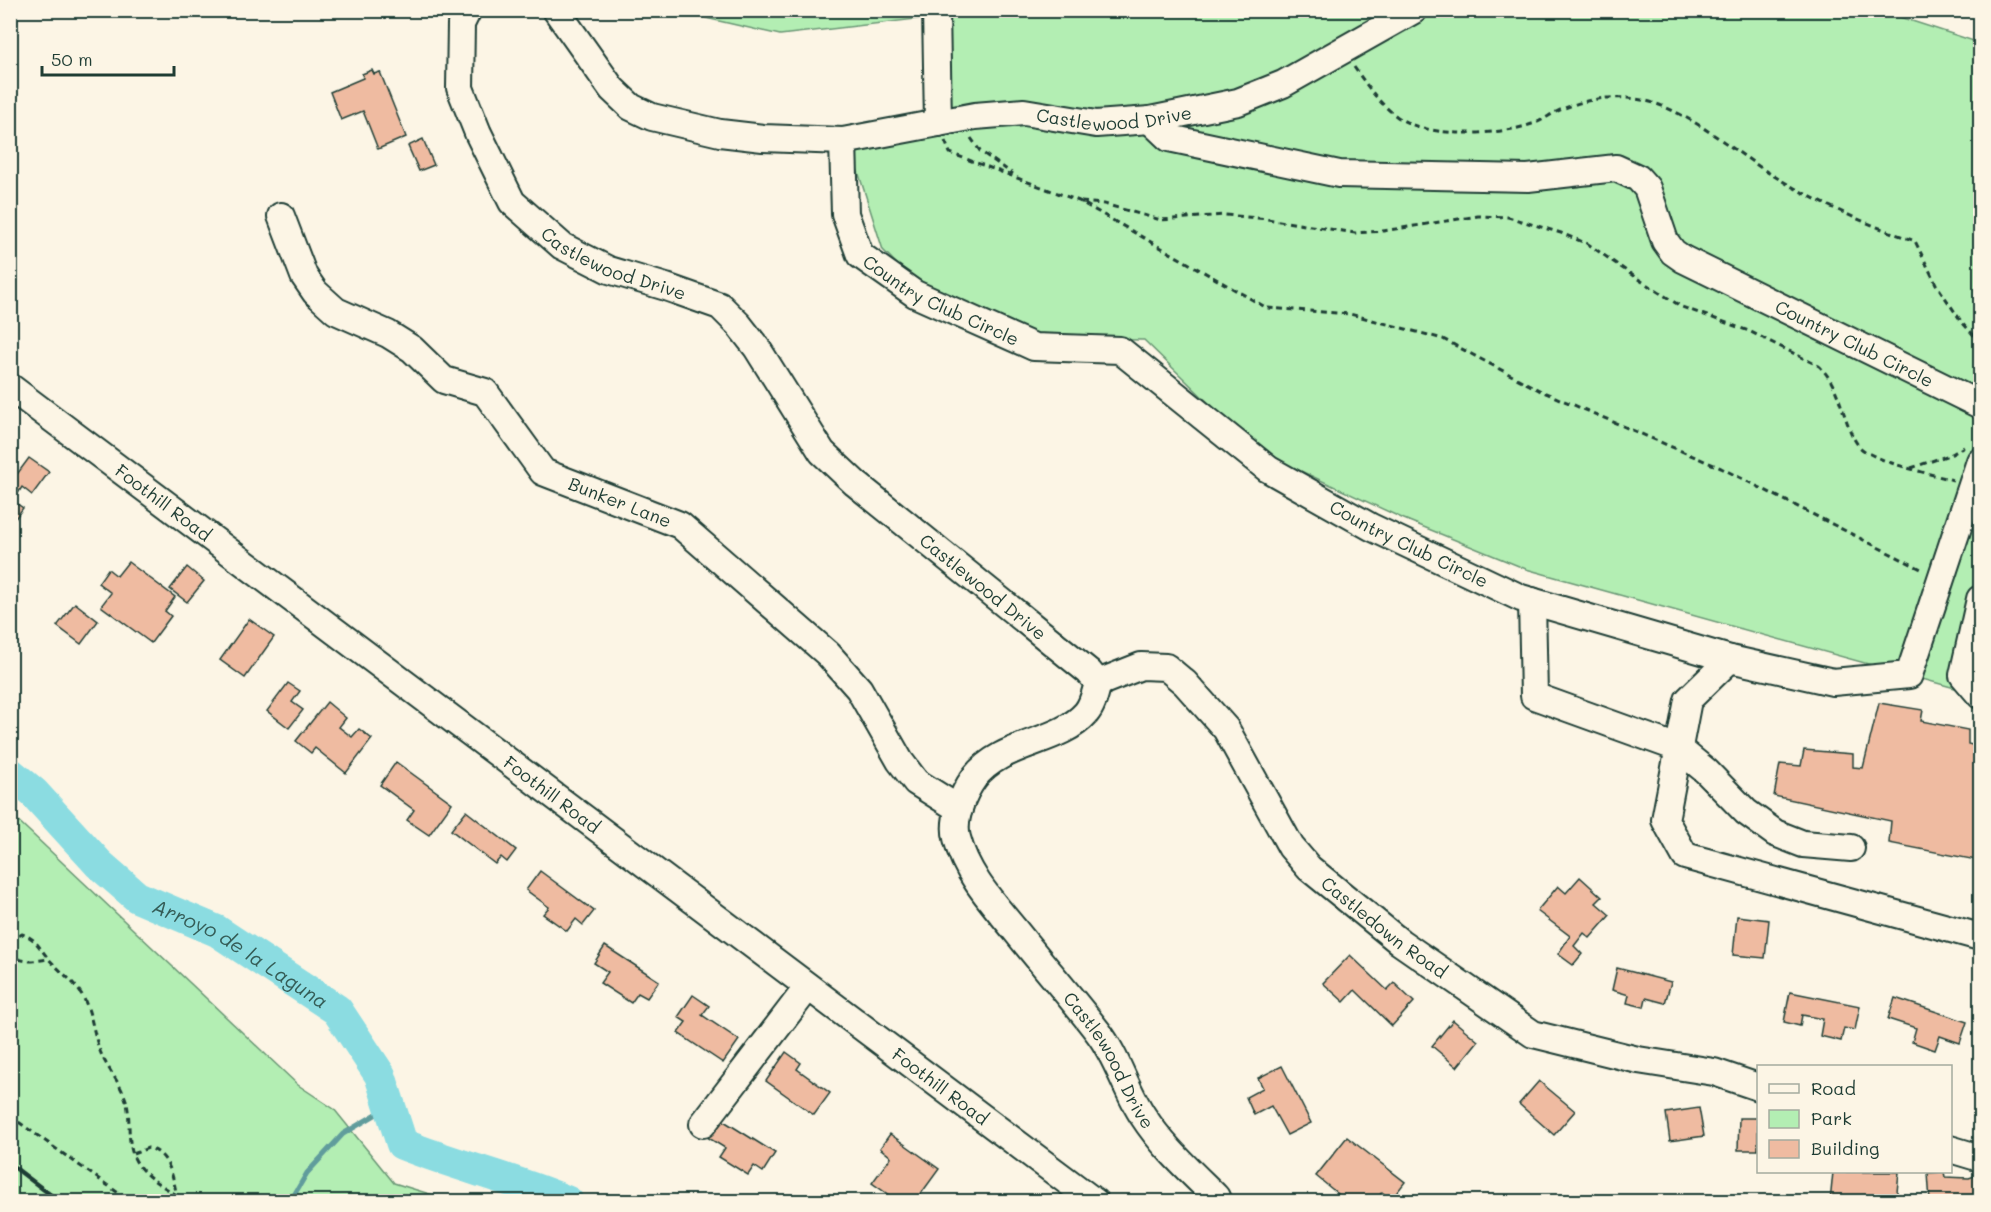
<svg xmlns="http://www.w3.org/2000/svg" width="1991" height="1212" font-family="Mali,sans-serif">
  <rect width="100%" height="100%" fill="#fcf5e5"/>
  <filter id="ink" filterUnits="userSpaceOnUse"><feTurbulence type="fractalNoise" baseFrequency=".0167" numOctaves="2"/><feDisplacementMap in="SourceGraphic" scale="12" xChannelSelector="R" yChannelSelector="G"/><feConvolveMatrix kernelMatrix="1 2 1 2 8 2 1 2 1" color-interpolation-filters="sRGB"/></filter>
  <g filter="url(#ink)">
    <g fill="#b3eeb3" stroke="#699674" stroke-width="1.5">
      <path d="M1878,10L1980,43V695L1526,569L1404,519L1258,451L1144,340L1050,339L911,278L883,250L850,146L950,132L941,16L780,35L706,18L696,11Z"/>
      <path d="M11,814L298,1085L334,1109L394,1183L452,1201H11Z"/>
    </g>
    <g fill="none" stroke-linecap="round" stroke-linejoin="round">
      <path stroke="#609c9c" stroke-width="5" d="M290,1202L307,1173L343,1134L390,1106"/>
      <path stroke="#8bdce1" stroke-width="32" id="s1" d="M10,773L34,793L99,864L137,897L217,931L337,1010L380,1075L402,1144C457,1166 514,1179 568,1202"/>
    </g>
    <g fill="#efbba1" stroke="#1f3d34" stroke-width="1.5">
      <path d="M372,70L374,74L380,72L406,137L378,149L363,111L341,120L330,92L363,78L362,74Z"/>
      <path d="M423,139L434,165L419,171L408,146Z"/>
      <path d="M29,458L49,472L32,495L22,487L13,501L23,508L11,524L10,473L15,477Z"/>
      <path d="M128,562L175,597L165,611L171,616L151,643L101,606L111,593L98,583L108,569L117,576Z"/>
      <path d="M187,567L204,581L187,602L170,589Z"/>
      <path d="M75,603L98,621L81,644L57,626Z"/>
      <path d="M249,619L274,637L245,678L220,660Z"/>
      <path d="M288,683L300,691L292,702L303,710L289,728L267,711Z"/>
      <path d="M327,702L346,718L339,727L352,737L359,729L372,739L346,773L315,748L311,753L296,741Z"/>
      <path d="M1879,703L1923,710L1921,721L1968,730V744L1980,747V844L1976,860L1889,843L1891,821L1774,796L1780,764L1801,766L1804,750L1853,754V767L1863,768Z"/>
      <path d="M396,762L452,803L429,835L407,820L414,810L380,785Z"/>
      <path d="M466,811L516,850L507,862L501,857L495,864L451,830Z"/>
      <path d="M540,871L594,911L583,925L576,919L567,931L543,914L549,907L526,890Z"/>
      <path d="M1580,877L1602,897L1596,903L1610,915L1590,938L1584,933L1574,946L1582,954L1573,965L1558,954L1570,936L1537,911L1558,886L1566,893Z"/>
      <path d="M1737,916L1769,920L1765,958L1733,955Z"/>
      <path d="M605,946L659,981L647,998L638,993L631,1003L600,983L608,972L594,963Z"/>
      <path d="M1350,955L1387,990L1394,983L1414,1002L1392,1026L1355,990L1344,1002L1323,983Z"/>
      <path d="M1617,968L1671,982L1665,1003L1646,998L1644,1007L1627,1003L1629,995L1612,990Z"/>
      <path d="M1790,992L1860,1006L1855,1030L1844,1028L1841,1041L1820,1036L1823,1019L1802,1015L1800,1026L1784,1022Z"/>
      <path d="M693,995L709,1006L702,1015L739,1040L723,1063L678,1033L686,1022L678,1017Z"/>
      <path d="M1895,998L1967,1022L1960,1043L1940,1036L1935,1050L1912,1042L1916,1028L1888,1019Z"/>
      <path d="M1453,1020L1478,1041L1457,1067L1432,1046Z"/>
      <path d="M786,1052L801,1063L797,1069L830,1093L814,1115L766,1081Z"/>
      <path d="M1282,1066L1311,1123L1287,1135L1271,1106L1254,1115L1246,1097L1263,1088L1258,1078Z"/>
      <path d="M1539,1081L1575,1111L1554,1135L1519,1104Z"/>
      <path d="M1699,1108L1704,1136L1670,1141L1666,1113Z"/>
      <path d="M719,1118L775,1153L763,1172L754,1166L748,1175L719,1157L725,1148L707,1137Z"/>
      <path d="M1739,1118H1758V1150H1738Z"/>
      <path d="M890,1134L939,1169L915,1202H895L896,1200L872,1183L891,1157L880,1148Z"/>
      <path d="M1347,1137L1405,1182L1391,1200L1382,1192L1375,1202H1348L1316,1176Z"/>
      <path d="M1833,1172H1899L1896,1202H1830Z"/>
      <path d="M1944,1172L1945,1177L1969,1178L1980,1174V1201L1930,1202L1928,1173Z"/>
    </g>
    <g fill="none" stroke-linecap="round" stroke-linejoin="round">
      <g stroke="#1f3d34" stroke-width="30">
        <g id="minor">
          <path id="s2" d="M468,10L461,24L460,88L478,133L512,202L562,246L609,270L666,287L720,306L739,325L757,348L822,452L855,483L1089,672L1098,683C1095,693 1093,705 1086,713C1059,744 1002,741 974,778C963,793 952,820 957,838C966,874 992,902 1015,930C1042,964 1071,997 1098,1032C1118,1058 1125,1089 1143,1116C1163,1147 1190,1171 1216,1197L1218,1202"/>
          <path id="s3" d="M556,10L612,89L631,107L652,117L720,133L763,138L843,141L975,116L1024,112L1096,124L1150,120L1238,102L1283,84L1414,10"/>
          <path d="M936,10L938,123"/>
          <path id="s4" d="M1150,120L1169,138L1339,174L1528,178L1616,168L1638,178L1647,188L1665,241L1673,252L1683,259L1980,405"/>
          <path id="s5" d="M843,141L845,214L860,255L915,294L1034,347L1120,350L1268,469L1371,527L1521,598L1730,659L1833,682L1909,675L1980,461"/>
          <path id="s6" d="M281,216L304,276L315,292L336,311L388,334L412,349L444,380L485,392L543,472L680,525L828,654L859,689L900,761L916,782L959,809"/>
          <path id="s7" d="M10,387L1095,1202"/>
          <path d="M1980,599L1963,675L1980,695"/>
          <path d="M1532,601L1534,696L1678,748L1706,771L1746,812L1775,833L1803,844L1851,848"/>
          <path d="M1730,659L1688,700L1665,820L1685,856L1980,937"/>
          <path id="s8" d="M1098,683L1141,666L1166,667L1185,683L1226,729L1291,847L1309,868L1400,942L1533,1034L1638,1060L1714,1072L1758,1087"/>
          <path d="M703,1124L808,987"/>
          <path d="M1950,1149L1980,1158"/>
        </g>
      </g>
      <g stroke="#1f3d34" stroke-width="3" stroke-dasharray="6 4.5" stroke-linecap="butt">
        <path d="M765,10C782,15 802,16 819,10"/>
        <path d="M1354,67C1366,84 1378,102 1395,115C1424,139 1498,136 1532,124C1540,122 1548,116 1556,112C1581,100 1607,95 1636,99C1683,105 1734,152 1774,176C1818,203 1866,224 1915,241L1936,284L1961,321L1980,342"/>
        <path d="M971,138L980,151L1013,174"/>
        <path d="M945,141L950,153L1079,201L1267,308L1350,314L1443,339L1541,391L1721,468L1923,570"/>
        <path d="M1081,202L1104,204L1161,220L1225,215L1267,219L1355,233L1383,231L1478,216L1508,217L1561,233L1588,244L1635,277L1682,307L1749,331L1819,366C1834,380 1839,400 1846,419C1849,428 1852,437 1858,445C1870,461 1931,474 1953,480"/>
        <path d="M1911,468L1952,454L1964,447"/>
        <path d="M10,941L22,934C36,938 39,948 48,958C59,971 73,980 82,995C92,1013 93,1033 100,1051C107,1069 120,1082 126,1100C132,1120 125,1144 137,1163C147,1180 171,1190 187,1202"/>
        <path d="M10,953C21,964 34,961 48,959"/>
        <path d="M10,1116L131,1202"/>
        <path d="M133,1154L148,1148C168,1152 173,1176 176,1192"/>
      </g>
      <use href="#minor" stroke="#fcf5e5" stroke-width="26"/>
      <path stroke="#1f3d34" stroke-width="4.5" d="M10,1164L60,1202"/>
    </g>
  </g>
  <g text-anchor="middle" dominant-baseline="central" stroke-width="4.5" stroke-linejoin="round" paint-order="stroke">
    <g font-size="18" fill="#1f3d34" stroke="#fcf5e5">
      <text stroke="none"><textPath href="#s3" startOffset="614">Castlewood Drive</textPath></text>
      <text stroke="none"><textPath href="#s2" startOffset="326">Castlewood Drive</textPath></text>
      <text stroke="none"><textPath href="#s5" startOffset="210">Country Club Circle</textPath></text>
      <text stroke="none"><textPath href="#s4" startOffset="788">Country Club Circle</textPath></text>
      <text stroke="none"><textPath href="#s7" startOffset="192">Foothill Road</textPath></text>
      <text stroke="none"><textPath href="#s6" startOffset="466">Bunker Lane</textPath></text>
      <text stroke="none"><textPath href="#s5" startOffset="750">Country Club Circle</textPath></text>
      <text stroke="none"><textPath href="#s2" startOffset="830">Castlewood Drive</textPath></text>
      <text stroke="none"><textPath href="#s7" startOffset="678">Foothill Road</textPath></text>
      <text stroke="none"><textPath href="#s8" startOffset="416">Castledown Road</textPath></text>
      <text stroke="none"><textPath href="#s2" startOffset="1479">Castlewood Drive</textPath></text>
      <text stroke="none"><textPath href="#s7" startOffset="1164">Foothill Road</textPath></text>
    </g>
    <g font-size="20" font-style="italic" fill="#355d57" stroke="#fcf5e5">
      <text stroke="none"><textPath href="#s1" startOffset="296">Arroyo de la Laguna</textPath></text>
    </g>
  </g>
  <rect width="1991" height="1212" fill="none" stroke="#fcf5e5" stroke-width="36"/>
  <rect x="18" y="18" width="1955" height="1176" fill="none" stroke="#1f3d34" stroke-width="2" filter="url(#ink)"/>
  <rect x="1757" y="1065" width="195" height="108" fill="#fcf5e5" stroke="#a4ab9e" stroke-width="1.5"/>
  <rect x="1769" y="1084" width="30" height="9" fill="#fcf5e5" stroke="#a4ab9e" stroke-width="1.5"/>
  <text x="1811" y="1095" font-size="18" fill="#1f3d34">Road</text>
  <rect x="1769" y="1110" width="30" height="18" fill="#b3eeb3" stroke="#a4ab9e" stroke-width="1.5"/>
  <text x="1811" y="1125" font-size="18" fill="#1f3d34">Park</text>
  <rect x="1769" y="1140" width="30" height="18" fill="#efbba1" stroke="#a4ab9e" stroke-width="1.5"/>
  <text x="1811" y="1155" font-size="18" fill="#1f3d34">Building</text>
  <path d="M42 66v9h132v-9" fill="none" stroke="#1f3d34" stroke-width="3"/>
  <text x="51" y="66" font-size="18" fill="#1f3d34" stroke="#fcf5e5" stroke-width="4.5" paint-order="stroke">50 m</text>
</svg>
